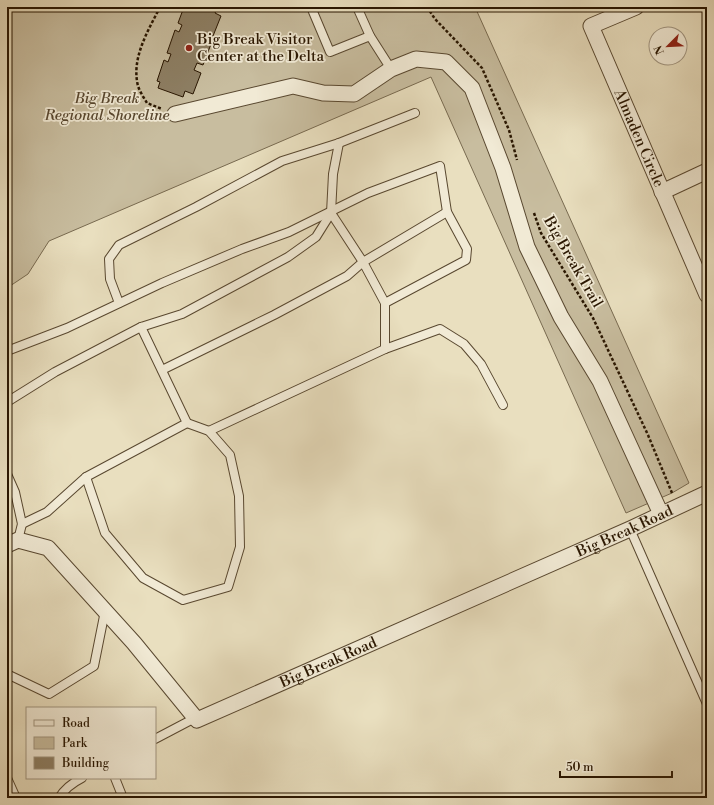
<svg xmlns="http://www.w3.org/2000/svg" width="714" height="805" font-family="'Libre Bodoni',serif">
  <rect width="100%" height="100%" fill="#e9dfbf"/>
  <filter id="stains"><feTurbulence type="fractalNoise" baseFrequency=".005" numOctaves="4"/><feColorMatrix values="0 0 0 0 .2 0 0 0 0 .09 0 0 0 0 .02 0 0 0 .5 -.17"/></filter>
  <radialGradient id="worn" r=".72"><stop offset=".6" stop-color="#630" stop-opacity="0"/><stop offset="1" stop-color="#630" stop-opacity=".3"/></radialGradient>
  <path fill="#c8bd9f" stroke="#786a50" d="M7,7H475L689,483L672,493L626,513L431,77L49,241L28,274L7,288Z"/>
  <path fill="#8d7f64" stroke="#291601" d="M184,7H213L217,9L215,13L221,16L213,36L207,34L204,42L211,44L203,65L197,63L194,70L201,73L193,94L185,91L183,97L158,88L160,82L157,81L164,60L168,62L171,54L167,53L175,30L179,32L182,25L178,23Z"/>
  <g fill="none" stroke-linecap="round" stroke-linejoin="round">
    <g stroke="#594830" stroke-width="10">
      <g id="service">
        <path d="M311,7L330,52L370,36"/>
        <path d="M357,7L370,36L391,69"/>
        <path d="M119,303L110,279L109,259L119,245L196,207L282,161L339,143L415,113"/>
        <path d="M385,349L440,329L464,344L481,364L503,405"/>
        <path d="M7,351L67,328L162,283L242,249L289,232L368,193L440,166L447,212L467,249L466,260L385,303L363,262L331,213"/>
        <path d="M162,370L274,315L347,276L363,262L447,212"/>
        <path d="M7,402L55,372L141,327L182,314L288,257L316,237L331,213L333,174L339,143"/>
        <path d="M209,431L385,349V303"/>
        <path d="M7,474L15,492L22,524L18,540"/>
        <path d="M86,477L105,533L143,578L183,600L228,587L240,547L239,496L230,455L209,431L187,423"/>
        <path d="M22,524L47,512L86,477L187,423L141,327"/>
        <path d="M630,529L707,704"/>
        <path d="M7,674L49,694L94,666L105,611"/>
        <path d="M155,739L195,718"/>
        <path d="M7,778L16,798"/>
        <path d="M115,778L123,798"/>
        <path d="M59,798C65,788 72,783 82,778"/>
      </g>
    </g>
    <g stroke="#594830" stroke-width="17">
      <g id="minor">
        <path id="s1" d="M636,7L591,26L707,295"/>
        <path d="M175,114L293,86L323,93L354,94L391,69L416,59L446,62L472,88L503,168L527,247L561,317L600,381L661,514"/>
        <path d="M662,192L707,171"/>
        <path id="s2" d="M7,545L18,540L48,548L134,643L197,720L630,529L707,493"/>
      </g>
    </g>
    <g stroke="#291601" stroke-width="2.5" stroke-dasharray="3 2" stroke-linecap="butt">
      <path d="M160,7C148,31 131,58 138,86C140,92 144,98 147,103L162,109"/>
      <path d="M427,7L435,19L482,68L509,130L517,160"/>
      <path d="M534,213L541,233L593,318L648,435L672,493"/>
    </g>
    <use href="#service" stroke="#f1ead5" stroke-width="8"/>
    <use href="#minor" stroke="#f1ead5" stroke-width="15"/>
  </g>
  <circle fill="#8f2418" stroke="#f1ead5" stroke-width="1.5" cx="189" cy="48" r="4"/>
  <g text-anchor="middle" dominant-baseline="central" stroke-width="3.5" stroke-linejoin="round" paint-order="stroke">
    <g font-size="15" fill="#291601" stroke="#f1ead5" text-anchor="start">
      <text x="197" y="39">Big Break Visitor<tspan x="197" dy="17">Center at the Delta</tspan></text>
    </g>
    <g font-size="15" font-style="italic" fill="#594830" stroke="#f1ead5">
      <text x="107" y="98">Big Break<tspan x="107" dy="17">Regional Shoreline</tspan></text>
    </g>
    <g font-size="15" fill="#291601" stroke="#f1ead5">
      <text stroke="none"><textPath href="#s1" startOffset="171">Almaden Circle</textPath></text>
      <text transform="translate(573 262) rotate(60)">Big Break Trail</text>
      <text stroke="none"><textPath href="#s2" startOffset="738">Big Break Road</textPath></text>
      <text stroke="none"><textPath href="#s2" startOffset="414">Big Break Road</textPath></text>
    </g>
  </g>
  <rect width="714" height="805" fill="none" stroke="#e9dfbf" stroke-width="24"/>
  <rect x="8" y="8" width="698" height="789" fill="none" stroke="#291601" stroke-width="2"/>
  <rect x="12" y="12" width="690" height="781" fill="none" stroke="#291601"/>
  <rect x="26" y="707" width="130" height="72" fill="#f1ead5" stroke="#a19580"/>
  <rect x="34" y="720" width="20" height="6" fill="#f1ead5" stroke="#a19580"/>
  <text x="62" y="727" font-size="12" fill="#291601">Road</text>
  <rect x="34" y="737" width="20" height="12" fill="#c8bd9f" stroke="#a19580"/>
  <text x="62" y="747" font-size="12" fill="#291601">Park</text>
  <rect x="34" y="757" width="20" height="12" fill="#8d7f64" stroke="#a19580"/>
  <text x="62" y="767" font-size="12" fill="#291601">Building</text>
  <g transform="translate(668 46) rotate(246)"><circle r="19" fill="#f1ead5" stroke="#a19580"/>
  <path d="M0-3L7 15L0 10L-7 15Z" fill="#8f2418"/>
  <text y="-6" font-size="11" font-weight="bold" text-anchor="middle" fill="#291601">N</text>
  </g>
  <path d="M560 771v6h112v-6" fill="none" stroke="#291601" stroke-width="2"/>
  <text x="566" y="771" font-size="12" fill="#291601" stroke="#f1ead5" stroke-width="3" paint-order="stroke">50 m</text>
  <rect width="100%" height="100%" filter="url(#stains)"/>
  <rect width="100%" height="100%" fill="url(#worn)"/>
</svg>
